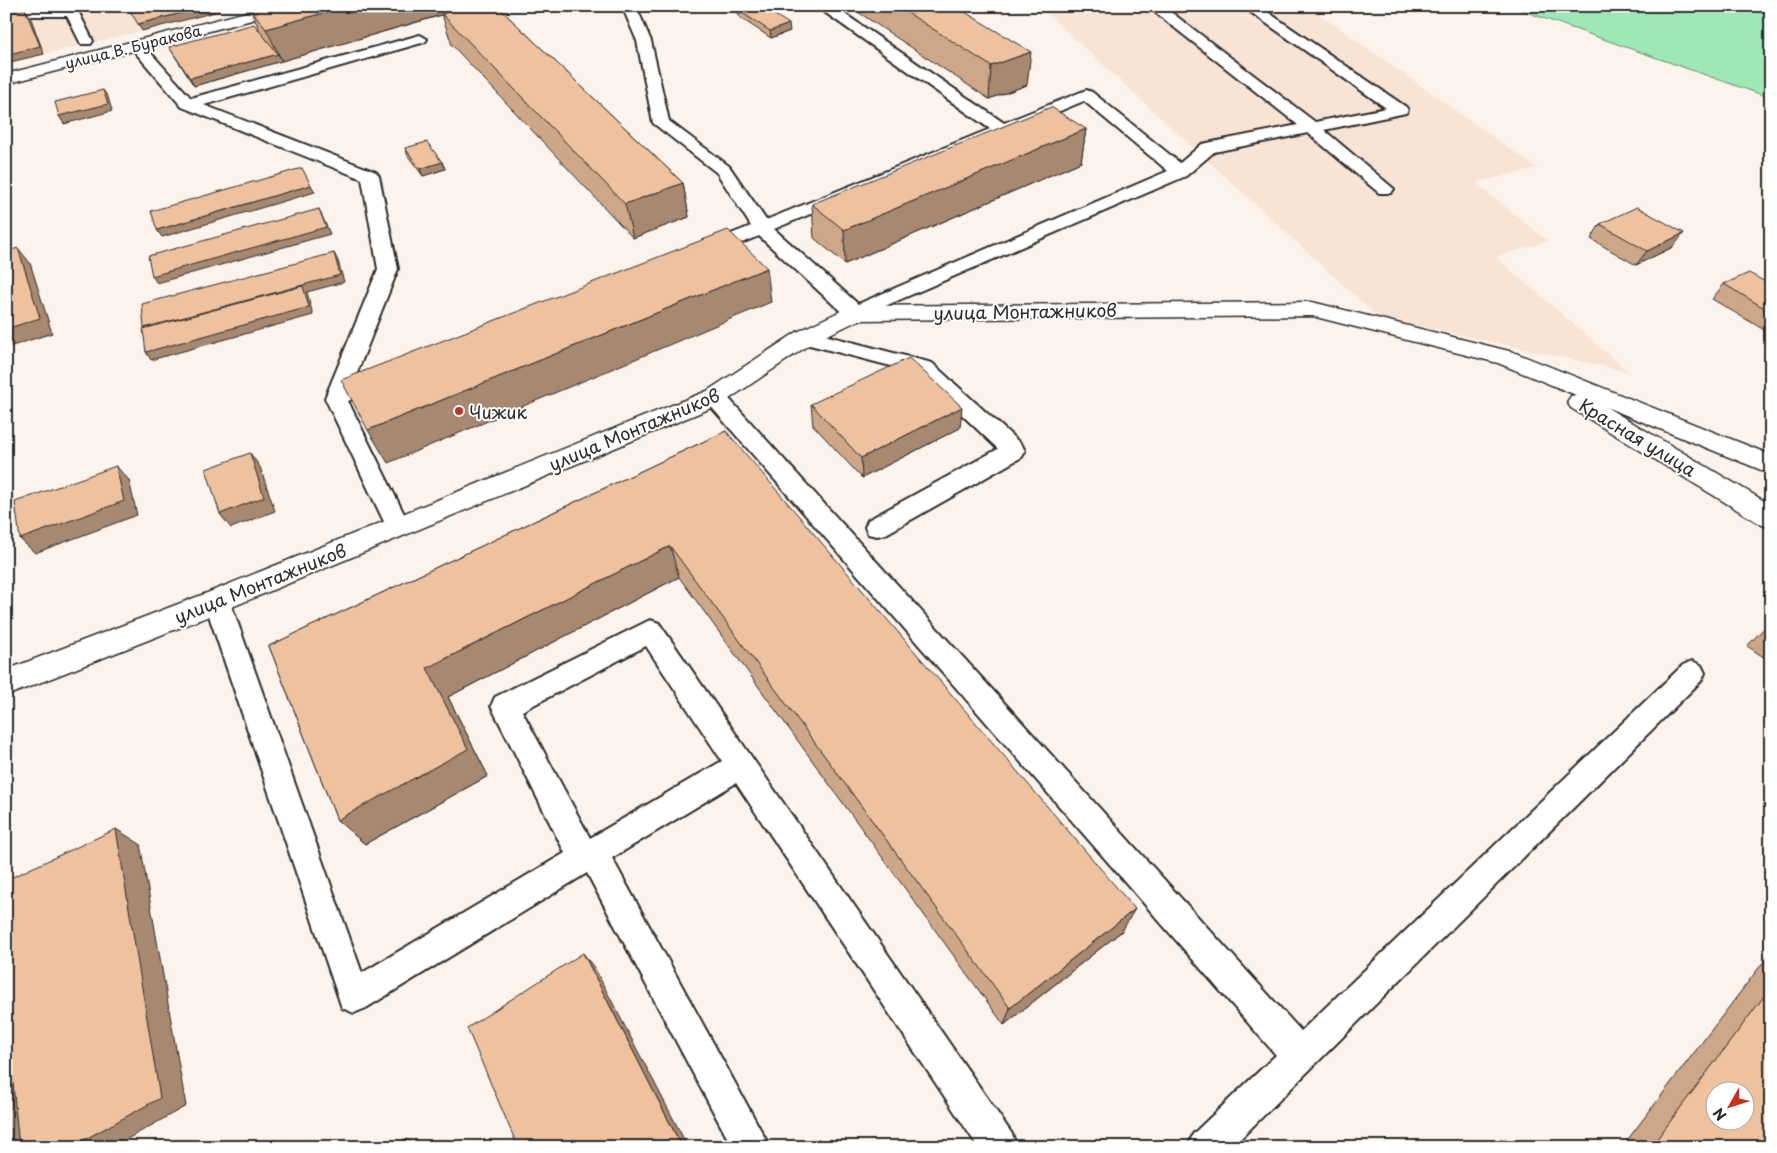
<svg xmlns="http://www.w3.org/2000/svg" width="1777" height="1153" font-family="'Playpen Sans',sans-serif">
  <rect width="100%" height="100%" fill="#fcf3ec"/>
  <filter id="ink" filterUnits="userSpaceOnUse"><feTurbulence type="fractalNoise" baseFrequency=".02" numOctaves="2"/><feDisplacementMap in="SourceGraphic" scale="10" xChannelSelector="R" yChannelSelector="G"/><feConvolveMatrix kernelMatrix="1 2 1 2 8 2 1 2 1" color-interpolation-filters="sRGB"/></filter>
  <g filter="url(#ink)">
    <g fill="#f8e4d5">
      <path d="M6,6H127L142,31L44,54L30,16L6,22Z"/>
      <path d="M1039,6H1308L1537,168L1476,183L1548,241L1496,257L1629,372L1378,317Z"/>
    </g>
    <path fill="#9ee8b6" stroke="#648a70" d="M1509,6H1771V98Z"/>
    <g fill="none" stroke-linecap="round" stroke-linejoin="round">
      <g stroke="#2b2b2b" stroke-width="4">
        <g id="lane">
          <path d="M622,6H636L651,41L669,121L729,166L766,220L990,129L816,6H833L1004,123L1086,90L1092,92L1180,163L1202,144L1298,125L1147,6H1163L1315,122L1386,108L1242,6H1259L1406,107L1408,110L1406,113L1324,130L1394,189L1391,193H1379L1308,133L1214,152L1186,176L855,319L848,318L759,236L712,255H698L696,251L698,247L751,226L717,173L653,123L637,41ZM1084,101L1168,171L858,304L774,229Z"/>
          <path d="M6,8L77,9L93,41L91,44H81L67,16H6Z"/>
          <path d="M420,35L427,39L425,42L204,105L376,172L379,176L398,269L353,383L380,373L388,375L391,380L388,385L348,401L410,526L406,533L398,535L390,533L386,526L325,398L378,269L362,179L182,107L129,45L136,41L141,42L191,98Z"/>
          <path d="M805,330L932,363L1022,445L1025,451L1022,457L886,534L877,536L868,534L865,527L868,520L998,449L918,373L798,342L795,337L798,332Z"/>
          <path d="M715,390L723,392L1301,1031L1683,665L1692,661L1701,665L1705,673L1701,681L1232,1147H1188L1193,1134L1276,1055L707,402L704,397L707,392Z"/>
          <path d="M217,591L226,594L230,601L362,973L565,853L491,706L495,697L650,620L659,623L1012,1134L1017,1147H978L736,783L612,858L770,1147H732L587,873L366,1008L354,1013L342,1008L204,601L208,594ZM646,646L722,761L590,838L522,711Z"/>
        </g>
      </g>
      <g stroke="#2b2b2b" stroke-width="3">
        <g id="street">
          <path d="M270,6H297L294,9L6,84V74Z"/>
          <path d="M1312,302L1513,352L1771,455V474L1606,407L1771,505V528L1762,525L1571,408L1567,402L1571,396L1576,395L1498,363L1312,316L859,320L813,342L723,403L227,609L6,696V670L207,593L707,391L797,332L847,308L855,306Z"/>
        </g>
      </g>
      <use href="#lane" fill="#fff" fill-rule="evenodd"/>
      <use href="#street" fill="#fff" fill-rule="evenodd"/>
    </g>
    <g fill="#cea789" stroke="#2b2b2b">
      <path d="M497,6L683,183L689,217L633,238L452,45L442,15L194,86L169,47L260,31L249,7Z"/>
      <path d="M849,6H955L1027,85L989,99Z"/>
      <path d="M738,10L790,31L771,38L739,17Z"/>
      <path d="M1086,129L1081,162L845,264L814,238L812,204Z"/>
      <path d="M405,148L442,162L445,169L423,176L408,156Z"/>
      <path d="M1600,224L1673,247L1636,265L1591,239Z"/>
      <path d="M1724,284L1771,285V334L1712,299Z"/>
      <path d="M811,404L960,428L862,478L813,425Z"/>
      <path d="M726,431L1122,931L1004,1025L679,577L448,697L488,776L365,844L337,820L269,646Z"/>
      <path d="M1771,621V662L1747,646Z"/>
      <path d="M1771,952V1147H1622Z"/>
    </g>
    <g fill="#a7886f" stroke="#2b2b2b">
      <path d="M209,6H217L219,11L142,31L138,24Z"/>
      <path d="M348,6H472L282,61L266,29Z"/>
      <path d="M25,9L30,16L44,54L6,63V55Z"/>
      <path d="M789,24L790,31L771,38L770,31Z"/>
      <path d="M1031,52L1027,85L989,99L991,66Z"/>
      <path d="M278,54L282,61L194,86L190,78Z"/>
      <path d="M103,90L108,97L112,111L64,124L59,116Z"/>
      <path d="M1086,129L1081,162L845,264L844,230Z"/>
      <path d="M442,162L445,169L423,176L420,169Z"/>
      <path d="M683,183L689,217L633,238L625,204Z"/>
      <path d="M311,185L315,192L162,237L157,230Z"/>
      <path d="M319,209L330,234L157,283L152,276Z"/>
      <path d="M1684,233L1673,247L1636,265L1647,251Z"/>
      <path d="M18,248L30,263L52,333L6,348V329Z"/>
      <path d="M334,253L338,261L344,282L307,292L313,315L151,360L146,352L150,335L144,328Z"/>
      <path d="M767,268L771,302L388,463L368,430Z"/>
      <path d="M962,407L960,428L862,478L861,458Z"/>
      <path d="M250,453L260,467L275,511L231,528L220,514Z"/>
      <path d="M116,466L129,480L137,515L35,553L20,539Z"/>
      <path d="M670,546L679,577L448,697L488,776L365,844L337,820L427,668Z"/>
      <path d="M116,829L140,844L186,1106L113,1147H71Z"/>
      <path d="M1135,909L1122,931L1004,1025L1010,1008Z"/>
      <path d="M6,942L28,1147H6Z"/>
      <path d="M583,953L595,969L688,1147H682Z"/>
      <path d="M404,1139L411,1141L412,1147H407Z"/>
    </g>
    <g fill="#efc29f" stroke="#2b2b2b" fill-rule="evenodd">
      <path d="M127,6H209L138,24Z"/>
      <path d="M253,6H348L266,29L249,7Z"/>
      <path d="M469,6H497L683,183L625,204L442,14Z"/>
      <path d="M749,6H761L789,24L770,31L738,10Z"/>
      <path d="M897,6H955L1031,52L991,66Z"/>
      <path d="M25,9L40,46L6,55V14Z"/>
      <path d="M254,24L278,54L190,78L169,47Z"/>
      <path d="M103,90L108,104L59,116L55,102Z"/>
      <path d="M1051,107L1086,129L844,230L812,204Z"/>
      <path d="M427,142L442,162L420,169L405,148Z"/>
      <path d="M302,168L311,185L157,230L151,211Z"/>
      <path d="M1637,207L1684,233L1647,251L1600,224Z"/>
      <path d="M319,209L326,227L152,276L148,256Z"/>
      <path d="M728,230L767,268L368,430L341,380Z"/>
      <path d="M18,248L40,318L6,329V252Z"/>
      <path d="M334,253L340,275L144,328L142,304Z"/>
      <path d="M1749,273L1771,285V312L1724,284Z"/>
      <path d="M303,286L309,307L146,352L143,329Z"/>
      <path d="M909,358L962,407L861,458L811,404Z"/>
      <path d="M726,431L1135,909L1010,1008L670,546L427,668L468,749L337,820L269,646Z"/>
      <path d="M250,453L264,497L220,514L206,469Z"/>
      <path d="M116,466L124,501L20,539L15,502Z"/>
      <path d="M116,829L160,1098L71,1147H19L6,1008V880Z"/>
      <path d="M583,953L682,1147H518L467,1028Z"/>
      <path d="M1771,987V1147H1651ZM1714,1090H1744V1120H1714Z"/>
      <path d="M404,1139L407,1147H391Z"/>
    </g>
  </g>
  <circle fill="#c8321e" stroke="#fff" stroke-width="2" cx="459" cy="411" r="5"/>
  <g text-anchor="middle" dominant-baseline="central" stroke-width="4" stroke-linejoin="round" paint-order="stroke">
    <g font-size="15" fill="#2b2b2b" stroke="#fff">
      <text transform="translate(133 46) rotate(-14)">улица В. Буракова</text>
    </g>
    <g font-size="18" fill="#2b2b2b" stroke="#fff">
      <text transform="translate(1025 311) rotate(-1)">улица Монтажников</text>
      <text transform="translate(634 429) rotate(-23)">улица Монтажников</text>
      <text transform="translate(1638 437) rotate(31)">Красная улица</text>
      <text transform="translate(260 583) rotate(-22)">улица Монтажников</text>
    </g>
    <g font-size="18" fill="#2b2b2b" stroke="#fff" text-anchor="start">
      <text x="469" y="411">Чижик</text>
    </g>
  </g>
  <rect width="1777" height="1153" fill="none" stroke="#fff" stroke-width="25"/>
  <rect x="12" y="12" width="1752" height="1128" fill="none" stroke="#2b2b2b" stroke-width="2" filter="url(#ink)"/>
  <g transform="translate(1730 1106) rotate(231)"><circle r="24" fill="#ffffff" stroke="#aaaaaa"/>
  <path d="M0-4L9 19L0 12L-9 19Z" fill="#c8321e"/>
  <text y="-8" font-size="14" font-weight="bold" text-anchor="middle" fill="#2b2b2b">N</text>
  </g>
</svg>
